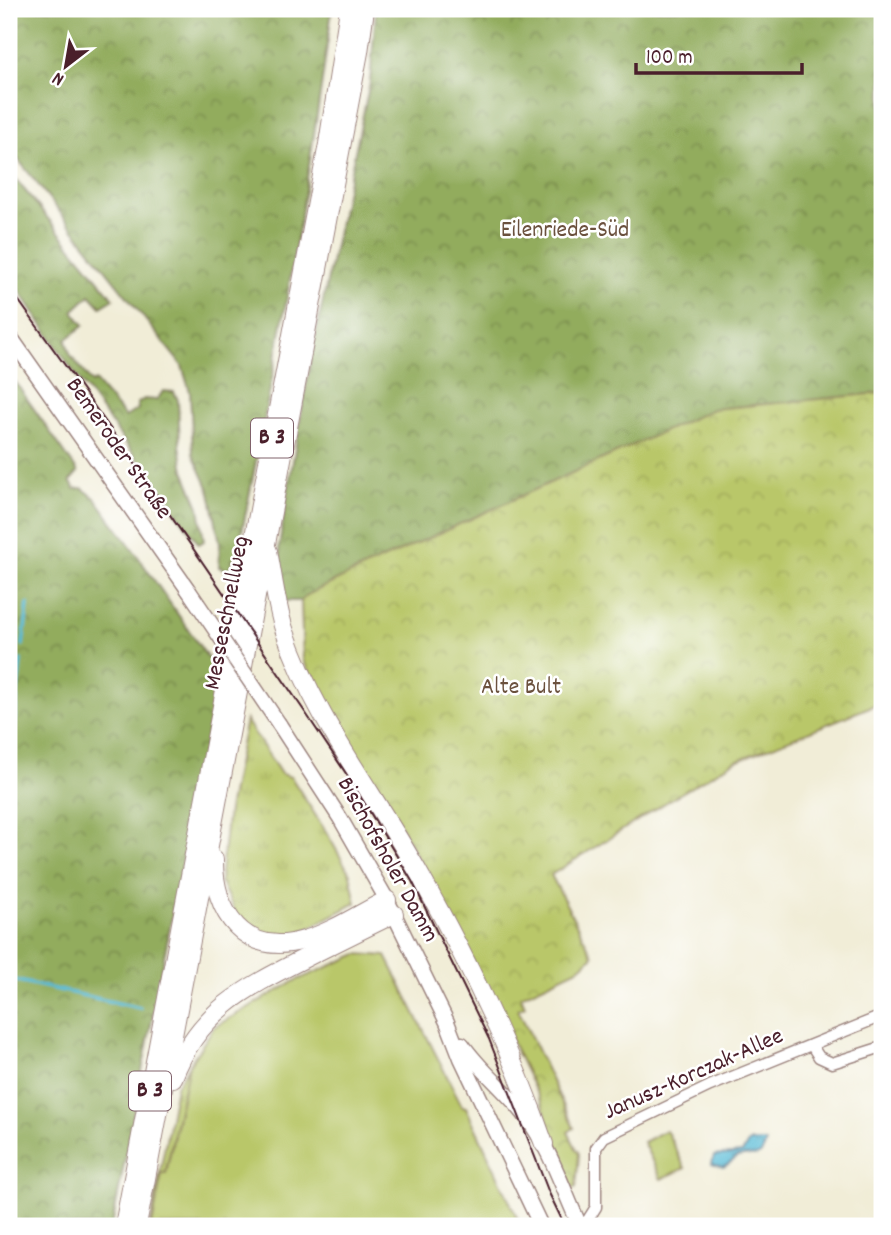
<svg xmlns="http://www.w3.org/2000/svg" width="891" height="1235" font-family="Dekko,sans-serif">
  <defs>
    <pattern id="grass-tufts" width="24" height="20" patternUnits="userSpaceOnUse" patternTransform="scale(1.75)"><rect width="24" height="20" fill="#b9c769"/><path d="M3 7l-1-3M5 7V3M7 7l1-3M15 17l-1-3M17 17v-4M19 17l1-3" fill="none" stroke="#a1aa5b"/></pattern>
    <pattern id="forest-crowns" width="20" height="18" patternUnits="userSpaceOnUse" patternTransform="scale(1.75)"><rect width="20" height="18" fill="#92ac5d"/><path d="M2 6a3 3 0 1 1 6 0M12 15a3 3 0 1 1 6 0" fill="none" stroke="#798b4d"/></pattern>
    <pattern id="park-crowns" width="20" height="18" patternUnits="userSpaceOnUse" patternTransform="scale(1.75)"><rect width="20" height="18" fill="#b9c769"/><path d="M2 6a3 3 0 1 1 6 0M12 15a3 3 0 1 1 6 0" fill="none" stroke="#a1aa5b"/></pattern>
    <pattern id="water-ripples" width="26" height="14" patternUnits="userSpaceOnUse" patternTransform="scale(1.75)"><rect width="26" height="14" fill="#57bbd6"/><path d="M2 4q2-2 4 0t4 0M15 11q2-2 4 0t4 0" fill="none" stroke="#4a97ae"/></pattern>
  </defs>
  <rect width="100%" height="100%" fill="#fff"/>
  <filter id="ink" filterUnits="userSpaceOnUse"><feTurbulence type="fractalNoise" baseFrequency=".0143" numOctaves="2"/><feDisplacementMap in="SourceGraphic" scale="14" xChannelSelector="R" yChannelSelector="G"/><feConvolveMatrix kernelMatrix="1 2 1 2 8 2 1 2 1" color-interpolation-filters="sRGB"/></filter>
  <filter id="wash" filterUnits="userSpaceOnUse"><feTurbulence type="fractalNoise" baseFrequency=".00686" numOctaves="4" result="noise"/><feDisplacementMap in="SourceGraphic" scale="28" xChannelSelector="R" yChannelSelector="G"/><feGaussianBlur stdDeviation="1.57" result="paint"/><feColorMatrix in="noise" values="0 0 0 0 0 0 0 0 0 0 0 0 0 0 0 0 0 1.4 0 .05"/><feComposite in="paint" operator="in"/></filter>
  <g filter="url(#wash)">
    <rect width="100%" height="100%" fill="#f1edd7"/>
    <g fill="url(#grass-tufts)" stroke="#82734a" stroke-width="2">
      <path d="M246,720L281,774L291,777L328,835L350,874L356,903L292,937L277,939L240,923L220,881L228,810Z"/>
      <path d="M189,1065L165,1174L162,1173L152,1226H150L176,1086Z"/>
    </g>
    <g fill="url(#forest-crowns)" stroke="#6e6644" stroke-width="2">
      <path d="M9,9H332C308,191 275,371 238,551L228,570L219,567L220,543L210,492L193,454L190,392L182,366L9,148Z"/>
      <path d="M376,9H882V393L713,409L365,567L307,595L301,601H285L279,548L285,507L312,352L370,82Z"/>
      <path d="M9,171L114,299L101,307L90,295L73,311L84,325L66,340L70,354L92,383L95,381L125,417L138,409L137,404L144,399L157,400L163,391L174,392L178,400L180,445L184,471L199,507L204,541L199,544L73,371L9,275Z"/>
      <path d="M9,373L78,472L70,481L75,489L82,488L95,498L132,548L219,674L112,1226H9Z"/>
    </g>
    <path fill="url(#park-crowns)" stroke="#82734a" stroke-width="2" d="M882,393V702L733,762L673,798L551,875L593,956L578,969L521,996L525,1006L518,1009L574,1128L568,1132L579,1154L576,1187L572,1189L541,1102L451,917L390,808L334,720L303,660L301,601L307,595L365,567L713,409Z"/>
    <g fill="#b9c769" stroke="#82734a" stroke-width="2">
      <path d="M358,954L386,956L462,1106L466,1107L521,1226H152L162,1173H166L189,1065L214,1027L295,981Z"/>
      <path d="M666,1130L685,1168L661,1179L643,1142Z"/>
    </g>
    <path fill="url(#water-ripples)" stroke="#506d80" stroke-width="2" d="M749,1142H766C759,1165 755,1151 738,1157C733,1160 728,1165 723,1167L712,1164L714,1156L742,1153Z"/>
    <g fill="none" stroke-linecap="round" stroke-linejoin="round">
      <g stroke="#57bbd6" stroke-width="3.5">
        <path d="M23,645L28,604"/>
        <path d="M9,760L21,660"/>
        <path d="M9,979L140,1008"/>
      </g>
    </g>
  </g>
  <g filter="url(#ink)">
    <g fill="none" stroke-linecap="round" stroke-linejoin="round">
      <g stroke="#9e8681" stroke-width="13">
        <g id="minor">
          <path d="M812,1046L819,1057L832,1063L882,1047"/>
          <path d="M584,1226L596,1207V1148L604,1137L710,1086L882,1016"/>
        </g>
      </g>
      <g stroke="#9e8681" stroke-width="17">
        <g id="secondary">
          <path d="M9,335L189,591"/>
          <path d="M279,724L340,818L387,900L447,1022L461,1058L541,1226"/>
          <path d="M462,1044C482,1073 508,1091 527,1118C551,1150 563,1190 580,1226"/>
        </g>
      </g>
      <g stroke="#9e8681" stroke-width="20">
        <g id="trunk">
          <path d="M268,551C273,576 276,604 284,629C313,716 372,790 417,870C466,957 511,1049 544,1144"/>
          <path d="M214,859C213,912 245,958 304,940C333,932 360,913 387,900"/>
          <path d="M173,1078C197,1013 244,989 303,959C333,944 363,929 394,914"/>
          <path d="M124,1226L328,144L349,9"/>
          <path d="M137,1226L359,52L365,9"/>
        </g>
      </g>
      <use href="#minor" stroke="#fff" stroke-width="10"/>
      <use href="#secondary" stroke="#fff" stroke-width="14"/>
      <use href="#trunk" stroke="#fff" stroke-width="18"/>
      <path stroke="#4a1f2b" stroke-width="2" d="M9,287L127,452L307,715L347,775L412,881L489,1039L549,1193L565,1226"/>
      <g stroke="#9e8681" stroke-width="17" stroke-linecap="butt">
        <path id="secondary-bridge" d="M189,591L279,724"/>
      </g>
      <use href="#secondary-bridge" stroke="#fff" stroke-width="14"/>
    </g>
  </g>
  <g text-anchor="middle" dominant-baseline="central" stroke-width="5" stroke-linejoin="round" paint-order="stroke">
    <g fill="#fff" stroke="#80626b" stroke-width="2">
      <rect x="251" y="418.5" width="42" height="39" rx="5"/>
      <rect x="129" y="1071.5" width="42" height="39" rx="5"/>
    </g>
    <g font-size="23" font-weight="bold" fill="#4a1f2b">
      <text x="272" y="438">B 3</text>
      <text x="150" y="1091">B 3</text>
    </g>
    <g font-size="24" fill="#6b513e" stroke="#fff">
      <text x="565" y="231">Eilenriede-Süd</text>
      <text x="521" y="688">Alte Bult</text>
    </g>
    <g font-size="24" fill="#4a1f2b" stroke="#fff">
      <text transform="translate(118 449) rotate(55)">Bemeroder Straße</text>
      <text transform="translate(228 613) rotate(-79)">Messeschnellweg</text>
      <text transform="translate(387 860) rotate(61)">Bischofsholer Damm</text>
      <text transform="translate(694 1075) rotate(-24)">Janusz-Korczak-Allee</text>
    </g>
  </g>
  <rect width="891" height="1235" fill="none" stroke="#fff" stroke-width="35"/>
  <g transform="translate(66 66) rotate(211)" stroke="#ffffff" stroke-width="5" paint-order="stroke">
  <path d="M0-5L12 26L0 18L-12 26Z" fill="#4a1f2b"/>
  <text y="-10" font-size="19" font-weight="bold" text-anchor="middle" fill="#4a1f2b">N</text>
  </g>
  <path d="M636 63v10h166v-10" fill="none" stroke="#4a1f2b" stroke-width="3.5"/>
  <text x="646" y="63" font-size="21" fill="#4a1f2b" stroke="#ffffff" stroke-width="5" paint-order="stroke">100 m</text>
</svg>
